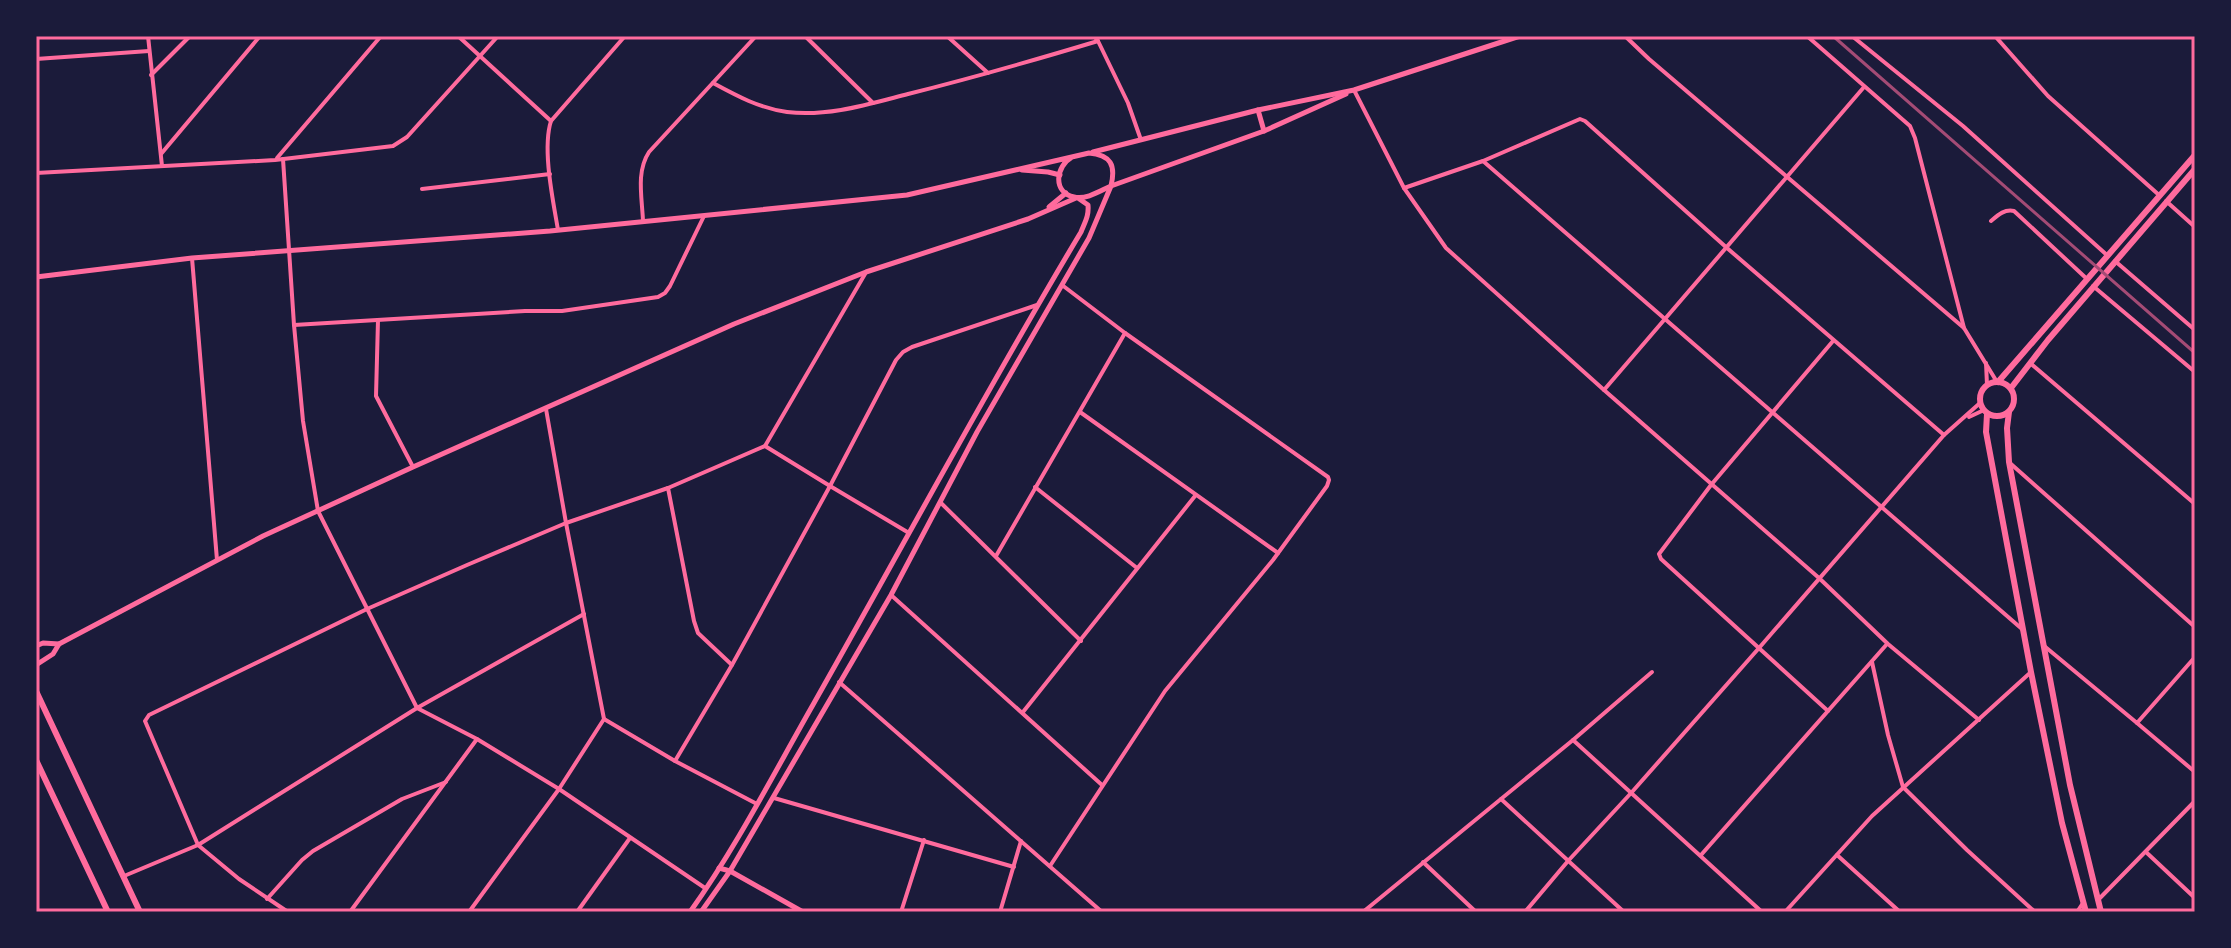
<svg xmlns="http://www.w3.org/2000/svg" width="2231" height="948" font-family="'Fira Sans',sans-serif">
  <rect width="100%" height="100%" fill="#1b1b3a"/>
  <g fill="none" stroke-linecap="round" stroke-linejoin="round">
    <g stroke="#ff6b9d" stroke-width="4">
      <path d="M148,36L162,166"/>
      <path d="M458,36L551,121"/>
      <path d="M805,36L873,103"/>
      <path d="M947,36L988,73"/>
      <path d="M1094,36L1098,41L1128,103L1141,140"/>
      <path d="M1312,36H1319"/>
      <path d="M1625,36L1649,59L1964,328"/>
      <path d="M1807,36L1910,126L1915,138L1964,328L1997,382"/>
      <path d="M1852,36L1963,126L2108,256"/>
      <path d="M1995,36L2048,96L2159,195"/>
      <path d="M36,59L149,51"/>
      <path d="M151,75L190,36"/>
      <path d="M713,83C737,96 759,108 787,112C828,117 869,104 908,94C972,78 1035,60 1098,41"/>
      <path d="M1354,90L1404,188L1446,248L1604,390L1819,578L1888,644L1979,720"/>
      <path d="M161,154L260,36"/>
      <path d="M277,158L381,36"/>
      <path d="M283,159L294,325L303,421L318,511L417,708L477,739L559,789L705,888"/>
      <path d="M1483,161L2022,629"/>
      <path d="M36,173L275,160L393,146L407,137L498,36"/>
      <path d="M1404,188L1483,161L1580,119L1585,121L1727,248L1944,435"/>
      <path d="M422,189L550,174"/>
      <path d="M2166,201L2195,227"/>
      <path d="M643,221C642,197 636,172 649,152L756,36"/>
      <path d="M1991,221C1998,215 2004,209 2014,211L2087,279"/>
      <path d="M558,230C553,200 542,149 551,121L625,36"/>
      <path d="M192,258L217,560"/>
      <path d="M2115,261L2195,330"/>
      <path d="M2093,286L2195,372"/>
      <path d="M378,320L376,396L413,467"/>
      <path d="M294,325L525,311H562L658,297L665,293L670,286L704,216"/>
      <path d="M1986,363L1987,385"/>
      <path d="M2030,363L2195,504"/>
      <path d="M1604,390L1864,87"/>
      <path d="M1080,412L1278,553"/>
      <path d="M1969,417L1984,410"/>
      <path d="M765,446L830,486L896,360L903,352L912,347L1037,305"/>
      <path d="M2011,464L2195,627"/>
      <path d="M1035,487L1137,568"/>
      <path d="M668,488L694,621L698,633L732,665"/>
      <path d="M941,503L1081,641"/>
      <path d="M996,556L1125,333"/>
      <path d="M891,595L1102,785"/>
      <path d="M2043,645L2137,723L2195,657"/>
      <path d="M1872,662L1888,735L1903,787L1967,850L2035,912"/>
      <path d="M839,682L1102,912"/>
      <path d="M1828,711L1661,559L1659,554L1711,485L1833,341"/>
      <path d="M1023,712L1195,496"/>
      <path d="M604,719L675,761L757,804"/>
      <path d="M2137,723L2195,772"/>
      <path d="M1573,740L1652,672"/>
      <path d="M675,761L732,665L830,486L909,533"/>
      <path d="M774,798L1014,867"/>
      <path d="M1501,799L1624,912"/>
      <path d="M2147,853L2195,898"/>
      <path d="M1701,855L1887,644"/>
      <path d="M1837,855L1900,912"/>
      <path d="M1423,862L1476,912"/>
      <path d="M1050,866L1165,691L1273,560L1327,486L1329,480L1328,477L1125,333L1062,285"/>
      <path d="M124,876L198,845L417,708L584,614"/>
      <path d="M267,899L302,860L313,851L402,799L446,782"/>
      <path d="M2099,899L2195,801"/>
      <path d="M288,912L239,879L198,845L145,721L149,715L367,609L467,565L566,523L668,488L765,446L865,274"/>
      <path d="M350,912L477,739"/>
      <path d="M469,912L559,789L604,719L566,523L546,409"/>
      <path d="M577,912L630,838"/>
      <path d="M901,912L924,840"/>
      <path d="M1000,912L1021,841"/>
      <path d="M1363,912L1573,740L1762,912"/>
      <path d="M1525,912L1568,861L1632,792L1759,648L1944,435L1980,403"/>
      <path d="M1785,912L1872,816L2031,672"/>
      <path d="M2077,912L2083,903"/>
    </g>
    <g stroke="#ff6b9d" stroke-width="5">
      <path d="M1258,110L1264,131"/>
      <path d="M1093,152L1258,110L1354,90L1520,36"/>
      <path d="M1022,170L1048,172L1060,175"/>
      <path d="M1111,186L1264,131L1346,94"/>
      <path d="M1049,207L1066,193"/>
      <path d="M36,277L192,258L550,231L907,195L1089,153C1111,155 1116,165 1111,186C1100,191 1086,200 1074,197C1052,192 1056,166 1072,157"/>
      <path d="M36,646L43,643L59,644"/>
      <path d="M36,665L53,654L59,644L263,536L413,467L734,324L866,272L1028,219L1076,198"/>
      <path d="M719,868L730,871L803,912"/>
      <path d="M690,912C737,846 774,773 814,703C903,546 988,387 1081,232C1085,222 1089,216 1088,205L1078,198"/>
      <path d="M701,912L730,871L891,595L977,432L1089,238L1111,186"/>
    </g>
    <g stroke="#ff6b9d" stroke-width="6">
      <circle cx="1997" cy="399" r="17"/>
      <path d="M1998,382L2195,155"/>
      <path d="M2011,388L2048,340L2195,169"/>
      <path d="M2009,412L2007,428L2009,462L2070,785L2101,912"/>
      <path d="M1987,414L1986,432L2031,672L2062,823L2086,912"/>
    </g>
    <g stroke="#ff6b9d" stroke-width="6">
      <path d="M36,691L140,912"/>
      <path d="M36,760L108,912"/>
    </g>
    <path stroke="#a44b75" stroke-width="3" d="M1833,36L2195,353"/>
  </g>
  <rect width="2231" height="948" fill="none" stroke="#1b1b3a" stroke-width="76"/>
  <rect x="38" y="38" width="2155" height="872" fill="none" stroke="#ff6b9d" stroke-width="3"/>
</svg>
